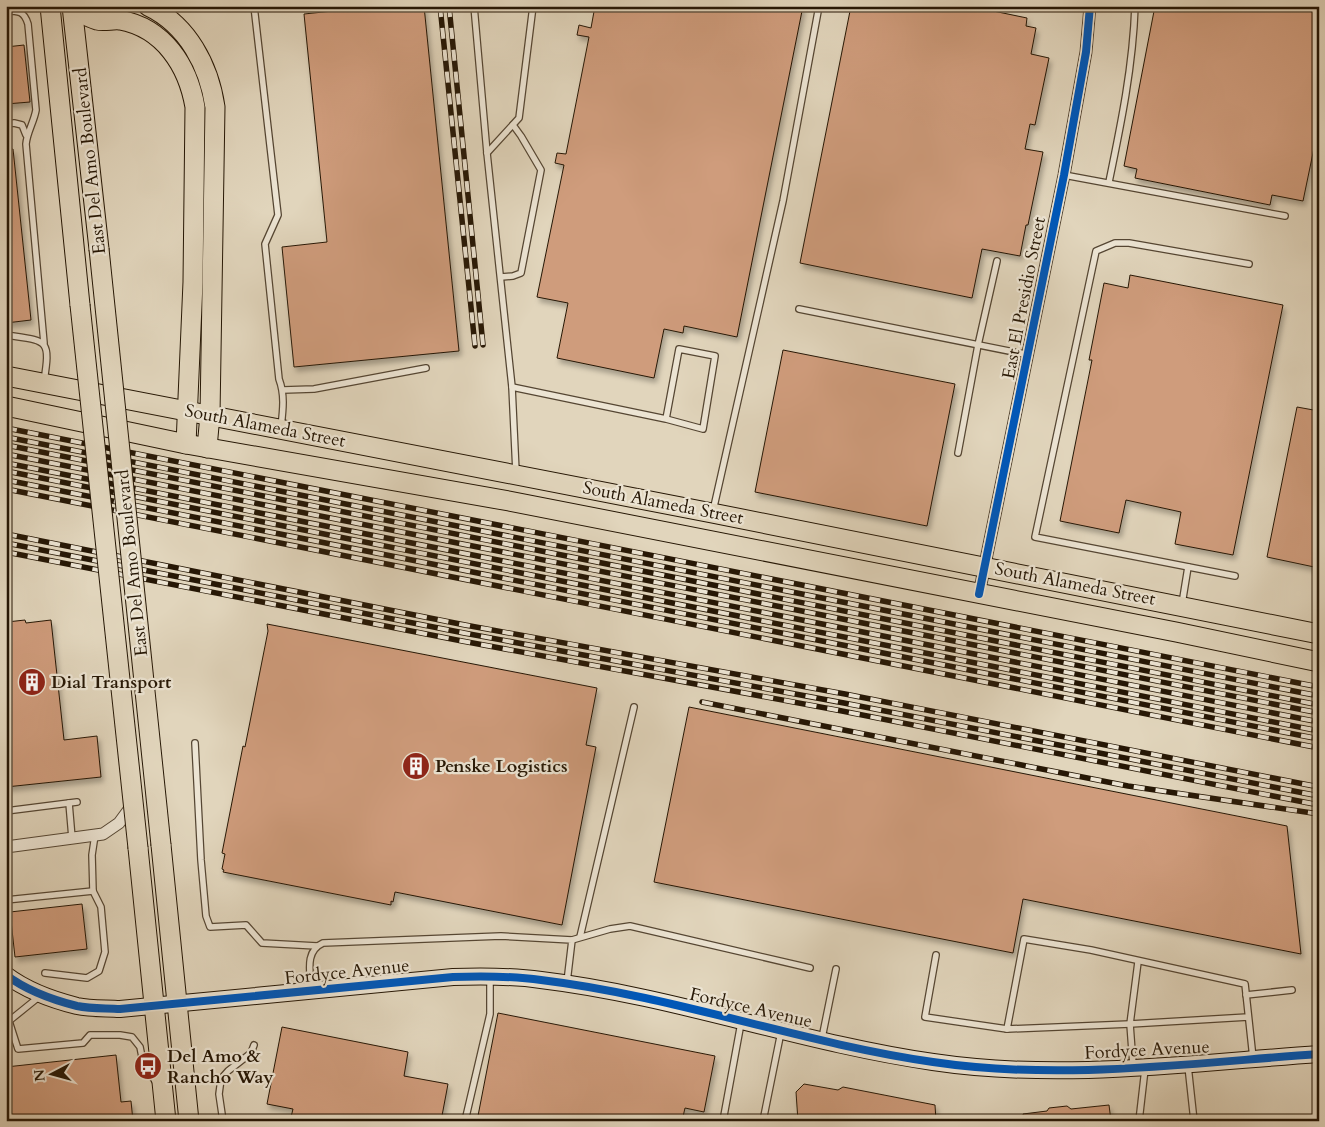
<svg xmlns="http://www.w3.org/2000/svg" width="1325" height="1127" font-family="Cardo,serif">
  <defs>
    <filter id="shadow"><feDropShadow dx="2.5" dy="4.5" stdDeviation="2.5" flood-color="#0004"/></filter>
  </defs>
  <rect width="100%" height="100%" fill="#e1d5bc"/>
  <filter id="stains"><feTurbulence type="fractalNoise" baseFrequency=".004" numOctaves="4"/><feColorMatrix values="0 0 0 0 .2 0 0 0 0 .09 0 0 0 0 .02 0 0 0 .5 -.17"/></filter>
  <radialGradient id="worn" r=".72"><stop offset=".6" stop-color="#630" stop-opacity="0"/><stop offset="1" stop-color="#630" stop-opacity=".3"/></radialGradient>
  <g fill="#cf9c7b" stroke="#261705" filter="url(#shadow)">
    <path d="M381,6H424L459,351L294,367L282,247L327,242L304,14Z"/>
    <path d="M595,6H803L737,337L684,326L683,333L664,329L654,378L557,358L568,303L537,297L564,165L555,163L557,153L566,154L589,37L577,35L579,25L591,28Z"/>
    <path d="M851,6H969L1027,18L1026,26L1036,28L1031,54L1049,58L1035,125L1030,124L1025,149L1043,152L1028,225H1026L1020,256L982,249L972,298L800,263Z"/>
    <path d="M1155,6H1319V124L1303,201L1272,195L1270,205L1135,178L1137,169L1124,166Z"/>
    <path d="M24,45L30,102L6,104V47Z"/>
    <path d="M13,149L31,320L6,323V150Z"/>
    <path d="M1130,275L1283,305L1233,555L1175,544L1181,512L1126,500L1119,533L1060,521L1092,360H1089L1104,283L1128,288Z"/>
    <path d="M783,350L955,384L927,526L755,492Z"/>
    <path d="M1297,407L1319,411V568L1267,557Z"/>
    <path d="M25,620L26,623L51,620L64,740L97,736L101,777L6,787V625L7,622Z"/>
    <path d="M267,624L597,688L586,745L596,747L562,925L395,892L393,902L391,901V905L223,872L224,870L222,869L225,854L222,853L243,746L245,747L268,631Z"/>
    <path d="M689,707L1287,826L1301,954L1023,899L1013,953L654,882Z"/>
    <path d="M82,904L87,949L15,957L10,912Z"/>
    <path d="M498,1013L715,1056L704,1112L685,1108L682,1121H477Z"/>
    <path d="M282,1027L408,1052L404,1076L448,1084L441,1121H290L293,1109L267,1104Z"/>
    <path d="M116,1055L121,1102L131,1101L133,1121H9L8,1113H6V1067Z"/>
    <path d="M804,1084L838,1090L843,1087L935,1105L936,1121H798L796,1092Z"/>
    <path d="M1109,1105L1111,1121H1024L1023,1114L1047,1111L1049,1108L1067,1106L1071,1109Z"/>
  </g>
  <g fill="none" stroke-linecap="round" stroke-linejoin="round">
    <g stroke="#554633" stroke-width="8">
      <g id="lane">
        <path d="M254,6L278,215L265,244L279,379C285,395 283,410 281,427"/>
        <path d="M474,6L487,153L512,387"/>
        <path d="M6,11C19,11 24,11 28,24L36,110C34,122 27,132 26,144L44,343"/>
        <path d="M6,124L14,123L22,125L26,135"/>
        <path d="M487,153L519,118L533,6"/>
        <path d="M1064,175L1285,216"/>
        <path d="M1109,182C1121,124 1133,66 1135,6"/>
        <path d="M501,277L513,276L521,273L541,170L521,136L513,125"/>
        <path d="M799,309L1029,355"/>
        <path d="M6,335C47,341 51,338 44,381"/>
        <path d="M283,390L314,389L426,368"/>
        <path d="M958,453L978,345L997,261"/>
        <path d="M516,472L512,387L666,419L679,349L715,356L703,429L666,419"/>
        <path d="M713,511L783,201L819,6"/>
        <path d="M1235,576L1035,537L1096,251L1115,243H1129L1249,264"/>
        <path d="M1182,604L1188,567"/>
        <path d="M195,743L201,860L206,916L210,927L246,925L262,943L317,946"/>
        <path d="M69,803L72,838"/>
        <path d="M6,811L77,802"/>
        <path d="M6,900L93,891"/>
        <path d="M580,937L634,707"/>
        <path d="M572,940L610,929L630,926L810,968"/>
        <path d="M936,955L925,1017L1007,1029"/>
        <path d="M45,973L87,978L99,971L105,952L101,907L93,891L92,855L95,835"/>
        <path d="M311,988C310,971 305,951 323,943L501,936L572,940L567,982"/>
        <path d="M1246,995L1292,990"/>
        <path d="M1248,1017L1130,1024L1007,1029L1024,939L1091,950L1245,984L1253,1058"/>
        <path d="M9,1021L18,1049L83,1043L90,1035H120L132,1037L140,1047L143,1062L155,1081"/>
        <path d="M6,1022L9,1021L40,996"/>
        <path d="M822,1038L836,969"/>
        <path d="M1133,1065L1130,1024L1138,962"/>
        <path d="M1188,1066L1194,1121"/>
        <path d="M223,1121L219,1094L221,1079L228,1071L251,1053L254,1045"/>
        <path d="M465,1121L490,1014V978"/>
        <path d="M723,1121L741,1023"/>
        <path d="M763,1121L781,1032"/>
        <path d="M1139,1121L1145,1069"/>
      </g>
    </g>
    <g stroke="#554633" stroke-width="13">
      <g id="street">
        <path d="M979,594L1064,175L1086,52L1090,6"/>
        <path d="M6,847L103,834L119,823L133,804"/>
      </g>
    </g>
    <g stroke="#261705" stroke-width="18">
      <path id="secondary" d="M6,975C26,990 53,1000 77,1006C91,1009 106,1008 120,1009L453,977C483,976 512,976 541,980C674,996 801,1043 933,1062C1060,1081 1191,1063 1319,1054"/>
    </g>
    <g stroke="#261705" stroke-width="21">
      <g id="primary">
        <path d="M50,6L80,305"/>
        <path d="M72,6L99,249"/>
        <path d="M148,6C188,25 209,66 215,107L210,415L207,448"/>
        <path d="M72,8C80,12 89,18 97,20C104,22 113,19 120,20C164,28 188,66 195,107L193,282L186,444"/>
        <path d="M6,376L712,513L1319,634"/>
        <path d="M6,406L186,444L509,501L1176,632L1319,662"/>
        <path d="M161,845L189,1121"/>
        <path d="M138,848L166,1121"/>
      </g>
    </g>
    <use href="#lane" stroke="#ece4d3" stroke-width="5.5"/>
    <use href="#street" stroke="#ece4d3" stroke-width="11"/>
    <use href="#secondary" stroke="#ece4d3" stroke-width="16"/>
    <use href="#primary" stroke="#e1d5bc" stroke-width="19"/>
    <g stroke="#261705" stroke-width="5.5">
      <g id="rail">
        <path d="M440,6L475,346"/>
        <path d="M449,6L483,345"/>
        <path d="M6,428L1319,687"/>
        <path d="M6,437L1319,696"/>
        <path d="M6,445L1319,705"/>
        <path d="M6,454L1319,713"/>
        <path d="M6,463L1319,722"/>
        <path d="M6,471L1319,731"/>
        <path d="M6,480L1319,739"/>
        <path d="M6,489L1319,748"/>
        <path d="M6,534L465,625L845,694L1319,787"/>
        <path d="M6,543L464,633L844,703L1319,796"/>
        <path d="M6,552L462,641L842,711L1319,805"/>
        <path d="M702,702L1128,786L1319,814"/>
      </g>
    </g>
    <use href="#rail" stroke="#ece4d3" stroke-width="4" stroke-dasharray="11" stroke-linecap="butt"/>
    <g stroke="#261705" stroke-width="21" stroke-linecap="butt">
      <g id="primary-bridge">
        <path d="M99,249L161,845"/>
        <path d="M80,305L138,848"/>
      </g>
    </g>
    <use href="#primary-bridge" stroke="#e1d5bc" stroke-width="19"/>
    <g stroke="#ece4d3" stroke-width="11">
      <g id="cycleway">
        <path d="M979,594L1064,175L1086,52L1090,6"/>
        <path d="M6,975C26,990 53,1000 77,1006C91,1009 106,1008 120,1009L453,977C483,976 512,976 541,980C674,996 801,1043 933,1062C1060,1081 1191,1063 1319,1054"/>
      </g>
    </g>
    <use href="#cycleway" stroke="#0057b8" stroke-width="8"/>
  </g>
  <defs>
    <g id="building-disc" transform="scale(1.4375)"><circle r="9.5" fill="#8f2418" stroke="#ece4d3"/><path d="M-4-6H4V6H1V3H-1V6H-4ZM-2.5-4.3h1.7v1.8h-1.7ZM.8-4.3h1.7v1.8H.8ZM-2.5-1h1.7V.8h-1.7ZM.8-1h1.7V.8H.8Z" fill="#fff"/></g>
    <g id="bus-disc" transform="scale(1.4375)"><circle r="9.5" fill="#8f2418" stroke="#ece4d3"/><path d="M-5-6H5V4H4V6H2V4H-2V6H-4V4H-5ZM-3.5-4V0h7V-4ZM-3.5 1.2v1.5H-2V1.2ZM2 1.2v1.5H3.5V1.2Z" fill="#fff"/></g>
  </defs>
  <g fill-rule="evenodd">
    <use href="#building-disc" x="32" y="682"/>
    <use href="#building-disc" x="416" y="766"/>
    <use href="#bus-disc" x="148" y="1066"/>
  </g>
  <g text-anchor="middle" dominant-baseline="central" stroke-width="4.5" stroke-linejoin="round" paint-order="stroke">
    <g font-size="18" fill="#261705" stroke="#ece4d3">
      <text transform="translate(90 161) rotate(-96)">East Del Amo Boulevard</text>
      <text transform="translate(1024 298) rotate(-79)">East El Presidio Street</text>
      <text transform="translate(265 426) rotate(11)">South Alameda Street</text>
      <text transform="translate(663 503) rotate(11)">South Alameda Street</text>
      <text transform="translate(132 563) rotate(-96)">East Del Amo Boulevard</text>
      <text transform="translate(1075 584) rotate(11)">South Alameda Street</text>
      <text transform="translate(347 972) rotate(-6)">Fordyce Avenue</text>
      <text transform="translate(751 1008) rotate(13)">Fordyce Avenue</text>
      <text transform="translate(1147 1050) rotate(-3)">Fordyce Avenue</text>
    </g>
    <g font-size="18" font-weight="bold" fill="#261705" stroke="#ece4d3" text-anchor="start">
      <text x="51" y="682">Dial Transport</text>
      <text x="435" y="766">Penske Logistics</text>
      <text x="167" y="1056">Del Amo &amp;<tspan x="167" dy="21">Rancho Way</tspan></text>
    </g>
  </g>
  <rect width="1325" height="1127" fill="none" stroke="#e1d5bc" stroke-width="25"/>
  <rect x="8" y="8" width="1310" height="1112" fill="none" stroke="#261705" stroke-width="2.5"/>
  <rect x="12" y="12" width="1300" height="1102" fill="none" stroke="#261705"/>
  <g transform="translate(52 1074) rotate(264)" stroke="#ece4d3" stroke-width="4" paint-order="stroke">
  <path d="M0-4L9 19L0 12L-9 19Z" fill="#261705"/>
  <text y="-8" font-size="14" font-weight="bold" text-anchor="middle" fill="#261705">N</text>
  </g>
  <rect width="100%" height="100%" filter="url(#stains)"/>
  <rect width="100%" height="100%" fill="url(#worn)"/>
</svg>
